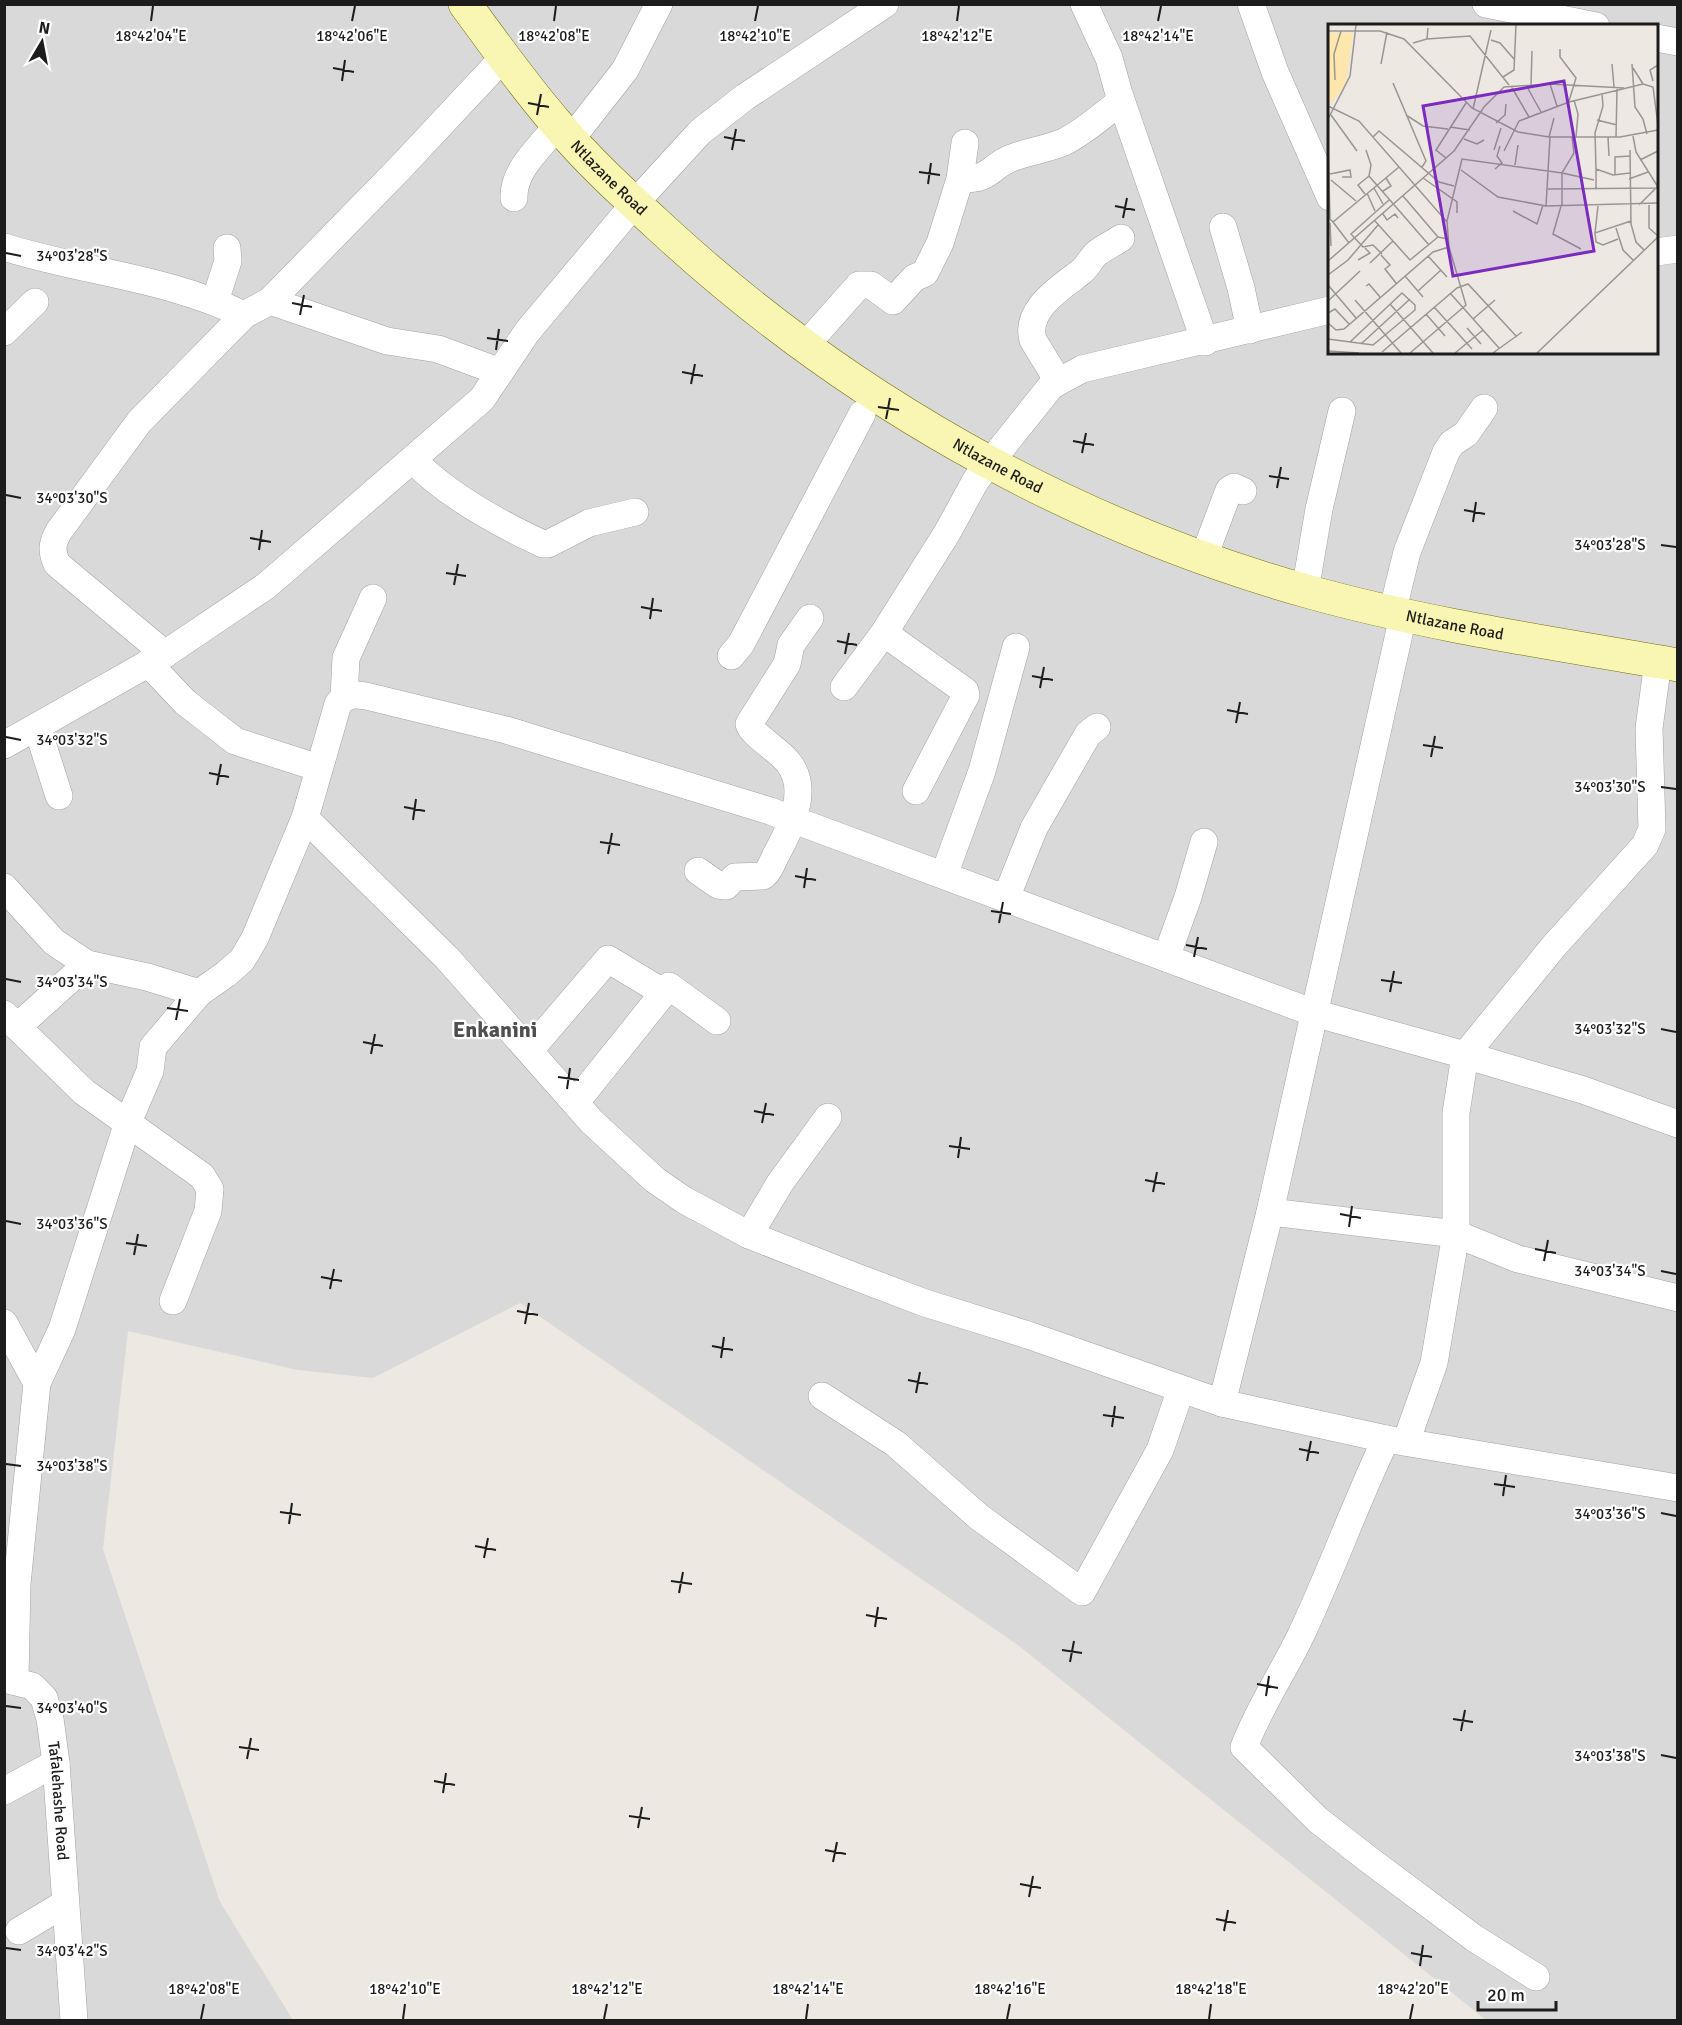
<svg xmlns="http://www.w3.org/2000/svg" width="1682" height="2025" font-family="Signika,sans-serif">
  <rect width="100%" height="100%" fill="#ede8e1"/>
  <path fill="#dad9d9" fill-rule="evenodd" d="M5,5H1677V2020H1486L1019,1646L520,1303L373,1378L298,1370L128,1331L103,1549L220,1902L293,2020H5ZM1330,26H1656V352H1330Z"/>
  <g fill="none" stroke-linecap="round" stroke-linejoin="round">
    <g stroke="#a3a3a3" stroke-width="28">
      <g id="street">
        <path d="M1084,4L1109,58L1119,94L1205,342"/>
        <path d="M1251,4L1275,72L1330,197"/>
        <path d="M1486,4L1596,26"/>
        <path d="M1656,38L1678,42"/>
        <path d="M571,139L625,70L659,4"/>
        <path d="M960,179C994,180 989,165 1014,157C1031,151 1047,149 1064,142C1084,132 1103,115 1121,101"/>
        <path d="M514,198C513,169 541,147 558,125"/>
        <path d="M1223,227L1241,288L1250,330"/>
        <path d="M4,247C84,272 169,278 244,315"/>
        <path d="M1656,252L1678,249"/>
        <path d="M215,301L228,261L227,248"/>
        <path d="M270,301L387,341L438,349L500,372"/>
        <path d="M4,332L35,302"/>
        <path d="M804,347L859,285H871L893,301L914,278L925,273L940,243L960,179L965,143"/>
        <path d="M1058,381L1033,340C1024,309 1062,287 1082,271C1088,266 1091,258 1097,253C1105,247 1114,243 1121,238"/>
        <path d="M413,460C446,494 500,524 543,544H548L589,523L635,512"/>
        <path d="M1203,559L1229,490L1234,487L1243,491"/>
        <path d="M1305,591L1319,509L1342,411"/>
        <path d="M1392,613L1407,552L1446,452L1452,443L1466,434L1484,408"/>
        <path d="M1403,616L1270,1212L1222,1403L1386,1439L1678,1488"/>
        <path d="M884,633L965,691L966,695L916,791"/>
        <path d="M165,654L57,564C51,551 52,543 59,531L139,422L244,315L270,301L399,169L504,57"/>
        <path d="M731,656L741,644L862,414"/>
        <path d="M148,663L185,702L235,741L319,768"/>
        <path d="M844,687L884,633L947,533L976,480L1051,386L1082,369L1330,310"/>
        <path d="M344,697L346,658L373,598"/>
        <path d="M37,727L59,796"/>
        <path d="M4,745L165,654L266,586L482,399L527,332L635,203L700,132L745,97L885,4"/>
        <path d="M305,818L447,958L592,1122L655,1180L684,1200L749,1235L851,1275L925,1303L1028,1335L1222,1403"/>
        <path d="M698,871L718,885L726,886L735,877L763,876C770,871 773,860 777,853C791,827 810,789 788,762C779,750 752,735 749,724L787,664L791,645L810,618"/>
        <path d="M944,875L982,771L1016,647"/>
        <path d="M4,887L54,942L87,964L147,977L199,993"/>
        <path d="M1006,898L1034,828L1088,734L1097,727"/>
        <path d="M1166,958L1188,897L1204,842"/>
        <path d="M4,1014L84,1092L202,1176L210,1189L208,1211L173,1301"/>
        <path d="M17,1027L87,964"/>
        <path d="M530,1050L608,959L664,993"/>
        <path d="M576,1102L669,986L717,1021"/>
        <path d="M1270,1212L1456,1234L1518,1259L1678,1298"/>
        <path d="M749,1235L780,1183L828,1117"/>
        <path d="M4,1323L37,1383L17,1584L15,1680"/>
        <path d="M37,1383L62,1329L128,1122L150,1071L153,1047L199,993L226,974L242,960L255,938L305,818L338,704C346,694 354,694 366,696L506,730L770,811L1314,1013L1465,1055L1554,946L1645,845L1652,829L1649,728L1658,662"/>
        <path d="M822,1396L896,1444L979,1517L1082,1592L1160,1450L1181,1389"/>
        <path d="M1386,1439C1355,1504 1331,1572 1300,1637C1282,1674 1259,1708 1244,1747L1318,1820L1368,1859L1474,1938L1536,1977"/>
        <path d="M1406,1442L1434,1363L1456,1234V1113L1465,1055L1583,1090L1678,1124"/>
        <path id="s1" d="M4,1679L32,1686L44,1698L50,1719L56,1763L74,2020"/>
        <path d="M4,1791L56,1763"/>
        <path d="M19,1931L64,1904"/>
      </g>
    </g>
    <g stroke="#717104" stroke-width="34">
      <g id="secondary">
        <path id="s2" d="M465,4C495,45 524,86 557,124C587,160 623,193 658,225C841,395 1065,523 1306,591C1427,625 1553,643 1678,665"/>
      </g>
    </g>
    <use href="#street" stroke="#fff" stroke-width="27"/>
    <use href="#secondary" stroke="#f9f5b3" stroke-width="33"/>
  </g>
  <path fill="none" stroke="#1c1c1c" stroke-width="2" d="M151,21L153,6M352,21L355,6M554,21L556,6M755,21L758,6M957,21L959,6M1158,21L1161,6M333,68L354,72M342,81L345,60M528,103L549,107M537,115L541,94M724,137L745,141M732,150L736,129M919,172L940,175M928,184L931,163M1115,206L1135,210M1123,218L1127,198M6,253L21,256M292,303L312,307M300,315L304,295M487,338L508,341M496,350L499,329M682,372L703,376M691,384L695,364M878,407L899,410M886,419L890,398M1073,441L1094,445M1082,453L1086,433M1269,476L1289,479M1277,488L1281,467M6,495L21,498M1464,510L1485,514M1473,522L1476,502M250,538L271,542M1661,545L1676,547M259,550L262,530M446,573L466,576M454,585L458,564M641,607L662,611M650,619L653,598M837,641L857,645M845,654L849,633M1032,676L1053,680M1040,688L1044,667M1227,710L1248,714M1236,723L1240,702M6,737L21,740M1423,745L1443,748M1431,757L1435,736M209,773L229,777M217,785L221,764M1661,787L1676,789M404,807L425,811M413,820L416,799M600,842L620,845M608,854L612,833M795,876L816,880M804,888L807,868M991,911L1011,914M999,923L1003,902M1186,945L1207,949M1194,957L1198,937M6,979L21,982M1381,980L1402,983M1390,992L1394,971M167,1008L188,1011M176,1020L180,999M1661,1029L1676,1032M363,1042L383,1046M371,1054L375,1034M558,1077L579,1080M567,1089L570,1068M754,1111L774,1115M762,1123L766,1103M949,1146L970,1149M958,1158L961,1137M1145,1180L1165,1184M1153,1192L1157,1172M1340,1214L1361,1218M6,1221L21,1224M1349,1227L1352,1206M126,1243L147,1246M1535,1249L1556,1253M134,1255L138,1234M1544,1261L1548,1240M1661,1271L1676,1274M321,1277L342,1281M330,1289L334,1269M517,1311L538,1315M525,1324L529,1303M712,1346L733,1350M721,1358L724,1337M908,1380L928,1384M916,1393L920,1372M1103,1415L1124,1418M1112,1427L1115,1406M1299,1449L1319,1453M1307,1461L1311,1441M6,1464L21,1466M1494,1484L1515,1487M1503,1496L1506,1475M280,1512L301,1515M1661,1513L1676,1516M289,1524L292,1503M475,1546L496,1550M484,1558L488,1538M671,1581L692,1584M679,1593L683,1572M866,1615L887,1619M875,1627L878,1607M1062,1650L1082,1653M1070,1662L1074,1641M1257,1684L1278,1688M1266,1696L1269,1676M6,1706L21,1708M1453,1719L1473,1722M1461,1731L1465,1710M239,1747L259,1750M1661,1755L1676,1758M247,1759L251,1738M434,1781L455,1785M443,1793L446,1773M629,1816L650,1819M638,1828L642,1807M825,1850L846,1854M833,1862L837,1842M1020,1884L1041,1888M1029,1897L1033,1876M1216,1919L1236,1923M1224,1931L1228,1910M6,1948L21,1950M1411,1953L1432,1957M1420,1966L1423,1945M201,2019L204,2004M403,2019L405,2004M604,2019L607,2004M806,2019L808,2004M1007,2019L1010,2004M1209,2019L1211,2004M1410,2019L1413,2004"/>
  <g text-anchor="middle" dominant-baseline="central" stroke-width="4.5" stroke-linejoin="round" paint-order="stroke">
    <g font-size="16" fill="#1c1c1c" stroke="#fff">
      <text stroke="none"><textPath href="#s2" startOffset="226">Ntlazane Road</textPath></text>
      <text stroke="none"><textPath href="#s2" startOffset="712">Ntlazane Road</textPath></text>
      <text stroke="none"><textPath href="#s2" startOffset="1198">Ntlazane Road</textPath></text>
      <text stroke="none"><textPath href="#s1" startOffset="150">Tafalehashe Road</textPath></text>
    </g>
    <g font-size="22" font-weight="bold" fill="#4f4f4f" stroke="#fff">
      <text x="495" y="1029">Enkanini</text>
    </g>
  </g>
  <g transform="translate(1328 24)">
    <rect width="330" height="330" fill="#ede8e1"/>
    <path d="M0,9H25L18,60L3,79L0,78Z" fill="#ffe6ad"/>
    <path fill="none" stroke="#999692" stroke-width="1.5" d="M0,7H52L76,15L144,84L190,108L221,113H292L330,106M99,15L142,12L181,61M163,16L172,19L186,35M85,19L99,15L100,4M232,25V33L248,54L241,77M53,40L59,8M284,40L286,63M304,40L307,83L315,95L319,110M305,44L315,60M175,53L186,46L188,1M7,56L6,30L13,7M325,57L322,46L330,41M65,59L98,137L94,143M222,60L229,82M198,61L213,88M203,61L204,27M183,62L201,93M274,69L275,82L267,109L268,145L285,151L302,149M246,76L250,90L248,113M0,82L31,97L119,198L121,223L138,281L82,329M145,85L163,6M3,91L29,127M78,91L95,102L120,105M0,95L22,52L28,1M269,96L289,101M168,99L177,91L178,80M122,103L142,106M305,112L308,128L330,163M45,113L51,107L111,158L126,162M221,113L226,94M222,113L218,182L330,179M280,113L281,132M288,113L289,65M136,115L149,120L156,116M0,119L2,194M38,126L43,141L41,152L101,221M166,126L173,104M302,126L303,200L308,218L316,226M176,127L191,97L241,78L315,60L325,63L330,101M118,134L108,126L138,79M312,136L330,127M187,141L190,121M167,145L174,139L169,132L172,122M268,145V166M133,146L170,173L218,182M2,150L22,146L23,153H14M287,151V133L302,132M95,154L129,178V189M301,155L320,148M3,156L28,177M46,164L55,180M220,165L329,164M55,167L63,162L58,154M39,169L47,187M37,170L30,161L41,152M75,172L110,213L120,215M311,181L329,163M321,181V204L330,212M233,182L225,210L253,225M234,182V149L266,156M270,182L267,209L303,197M185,187L209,200L215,181M55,190L59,196L67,190L70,194M0,193L5,198L71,143M47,197L82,236L110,213M119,197L134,135L234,149L246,129L244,113M5,198L21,219M2,199L3,222M288,204L295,226L305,236M267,209L268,218L275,221L290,215M54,230L45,221L35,223L23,210L61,176M53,231L62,241L57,245L68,259M100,232L119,253M30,236L42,229L37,224M0,237L126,127L156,83L176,63L222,60L296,64M42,239L65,217M0,251L20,236L50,201M77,252L95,273M0,261L28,294M38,262L41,260L52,273M90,267L113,246M122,269L171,324M27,276L73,329M0,277L32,247M62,280L105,329M106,283L144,325M0,289L7,285L21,300M98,290L117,312M145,295L167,276M0,299L8,306L16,305L105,228L121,223M139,304L153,320M0,315L45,321L87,286V281L74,269L22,318M33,320L82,275M0,327L31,329M54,328L129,264L140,260L189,313M127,329L155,306M165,329L194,308M209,329L330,213"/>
    <path fill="#7b2cbf" fill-opacity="0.15" stroke="#7b2cbf" stroke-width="3" d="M236,57L266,227L125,252L95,82Z"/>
    <rect width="330" height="330" fill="none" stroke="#1c1c1c" stroke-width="3"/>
  </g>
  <g font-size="15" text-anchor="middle" fill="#1c1c1c" stroke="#fff" stroke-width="4.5" stroke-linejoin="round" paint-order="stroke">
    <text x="352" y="41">18°42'06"E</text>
    <text x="554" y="41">18°42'08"E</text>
    <text x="755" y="41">18°42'10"E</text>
    <text x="957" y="41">18°42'12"E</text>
    <text x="1158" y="41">18°42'14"E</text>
    <text x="151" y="41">18°42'04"E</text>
    <text x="72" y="261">34°03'28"S</text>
    <text x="72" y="503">34°03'30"S</text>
    <text x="1610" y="550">34°03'28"S</text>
    <text x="72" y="745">34°03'32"S</text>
    <text x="1610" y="792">34°03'30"S</text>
    <text x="72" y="987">34°03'34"S</text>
    <text x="1610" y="1034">34°03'32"S</text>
    <text x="72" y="1229">34°03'36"S</text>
    <text x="1610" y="1276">34°03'34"S</text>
    <text x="72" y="1471">34°03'38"S</text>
    <text x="1610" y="1519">34°03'36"S</text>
    <text x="72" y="1713">34°03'40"S</text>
    <text x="1610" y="1761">34°03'38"S</text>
    <text x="72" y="1956">34°03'42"S</text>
    <text x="204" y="1994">18°42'08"E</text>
    <text x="405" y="1994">18°42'10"E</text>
    <text x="607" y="1994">18°42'12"E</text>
    <text x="808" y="1994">18°42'14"E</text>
    <text x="1010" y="1994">18°42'16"E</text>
    <text x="1211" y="1994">18°42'18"E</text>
    <text x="1413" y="1994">18°42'20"E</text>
  </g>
  <rect width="1682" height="2025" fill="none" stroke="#1c1c1c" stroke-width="12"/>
  <g transform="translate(42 42) rotate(10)" stroke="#ffffff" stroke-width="4.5" paint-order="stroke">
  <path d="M0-4.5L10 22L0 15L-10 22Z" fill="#1c1c1c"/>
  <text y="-9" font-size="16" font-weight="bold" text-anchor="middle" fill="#1c1c1c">N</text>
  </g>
  <path d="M1478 2001v9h78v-9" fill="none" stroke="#1c1c1c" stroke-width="3"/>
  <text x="1487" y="2001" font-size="18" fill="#1c1c1c" stroke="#ffffff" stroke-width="4.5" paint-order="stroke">20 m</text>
</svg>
